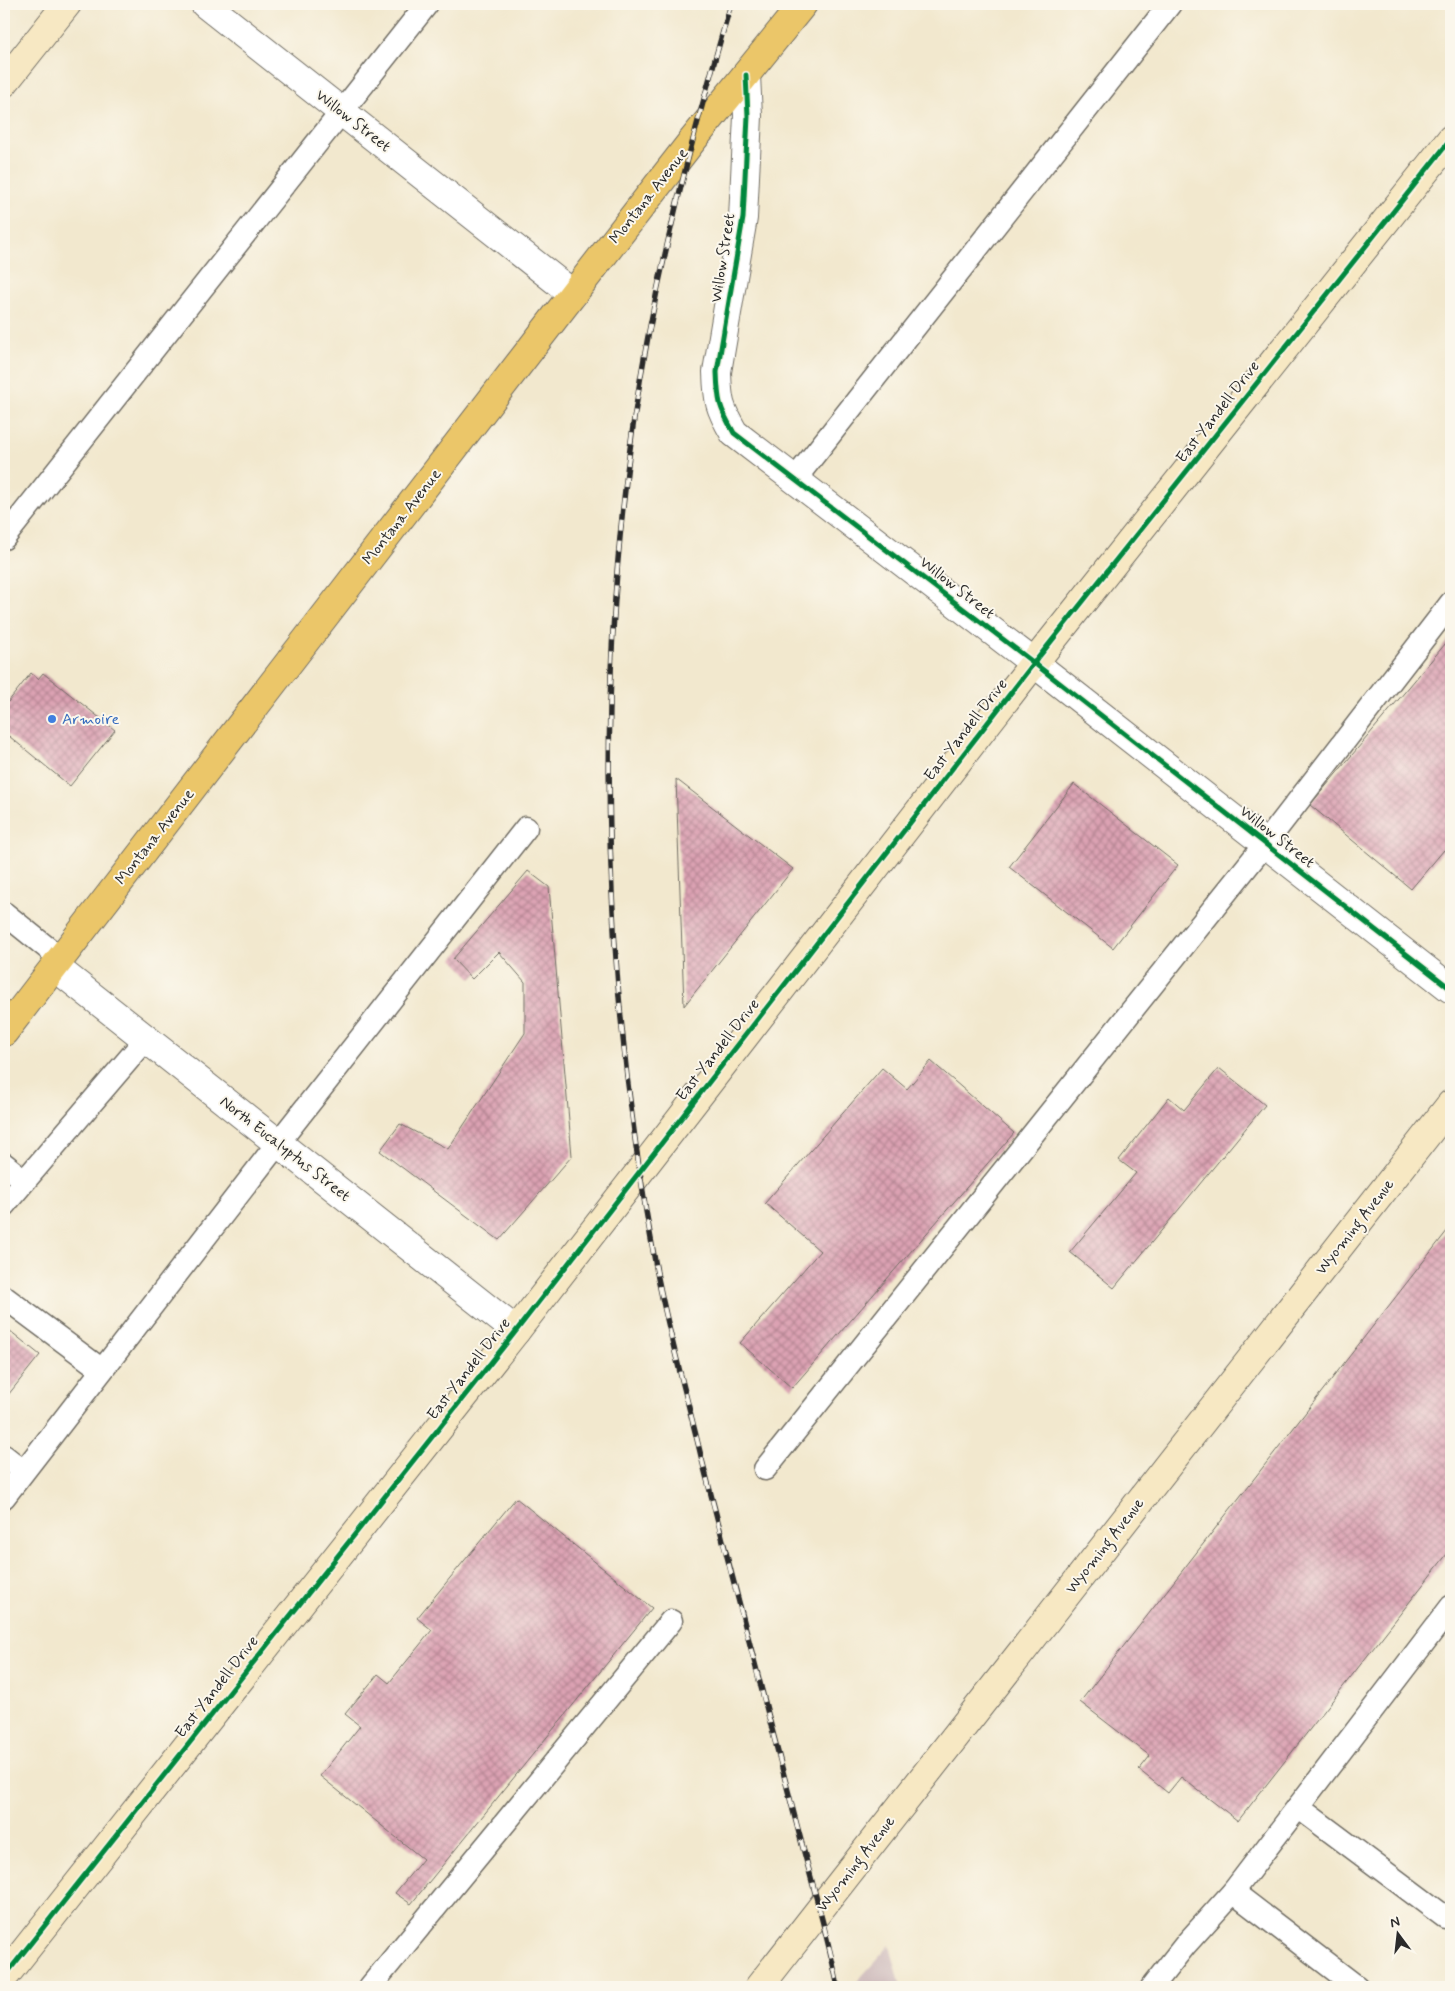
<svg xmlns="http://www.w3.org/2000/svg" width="1455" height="1991" font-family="Mynerve,sans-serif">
  <defs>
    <pattern id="building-cross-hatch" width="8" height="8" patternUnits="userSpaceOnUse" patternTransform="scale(1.25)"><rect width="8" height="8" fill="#dca2b3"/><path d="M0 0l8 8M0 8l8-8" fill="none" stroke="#b38492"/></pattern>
  </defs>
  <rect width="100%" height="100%" fill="#fbf7ec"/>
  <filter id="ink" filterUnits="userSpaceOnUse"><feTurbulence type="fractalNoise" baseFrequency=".02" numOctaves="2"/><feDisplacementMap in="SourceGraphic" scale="10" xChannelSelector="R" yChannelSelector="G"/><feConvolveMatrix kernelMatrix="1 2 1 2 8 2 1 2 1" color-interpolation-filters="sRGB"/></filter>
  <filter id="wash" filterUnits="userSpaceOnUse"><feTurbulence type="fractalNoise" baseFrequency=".0096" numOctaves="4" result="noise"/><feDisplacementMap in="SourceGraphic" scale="20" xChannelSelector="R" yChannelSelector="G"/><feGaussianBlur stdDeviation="1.12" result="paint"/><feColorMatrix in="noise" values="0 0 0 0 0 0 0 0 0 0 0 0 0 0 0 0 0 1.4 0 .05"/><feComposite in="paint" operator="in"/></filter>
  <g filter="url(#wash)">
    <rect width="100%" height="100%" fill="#f2e8ce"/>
    <path fill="#d1bfbf" d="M890,1945L901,1987H852Z"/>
    <g id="blocks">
      <g fill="url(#building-cross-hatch)">
        <path d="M1451,637V856L1444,850L1411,889L1310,805Z"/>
        <path d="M31,673L38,679L43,673L115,730L70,786L4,732V707Z"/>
        <path d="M676,779L793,869L684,1006Z"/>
        <path d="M1074,784L1178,865L1113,948L1009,867Z"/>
        <path d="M528,871L549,887L572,1156L499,1240L380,1151L400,1124L448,1149L525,1033V982L499,952L472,979L453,959Z"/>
        <path d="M931,1061L1014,1133L792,1388L740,1343L820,1251L765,1203L882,1068L907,1089Z"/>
        <path d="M1219,1068L1265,1105L1114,1288L1070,1252L1136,1173L1119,1160L1169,1097L1184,1110Z"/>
        <path d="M1451,1226V1549L1238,1821L1181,1777L1168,1793L1139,1770L1150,1756L1080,1702Z"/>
        <path d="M4,1326L40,1355L4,1400Z"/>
        <path d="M516,1498L652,1608L411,1904L395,1893L423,1859L320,1776L360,1726L345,1714L378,1674L389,1683L432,1630L417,1618Z"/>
      </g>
    </g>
  </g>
  <g filter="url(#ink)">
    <use href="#blocks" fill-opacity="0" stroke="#716d64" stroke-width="1"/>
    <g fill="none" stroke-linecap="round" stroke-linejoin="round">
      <g stroke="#716d64" stroke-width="25">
        <g id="lane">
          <path d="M795,479L1170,4"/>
          <path d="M4,538L427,4"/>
          <path d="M4,913L61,959"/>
          <path d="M4,1164L24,1180"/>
          <path d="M4,1205L146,1039"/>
          <path d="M4,1297L102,1370"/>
          <path d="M4,1456L23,1471"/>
          <path d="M765,1469L1265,844L1451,603"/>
          <path d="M4,1497L278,1143L526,828"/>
          <path d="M1298,1807L1445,1917"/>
          <path d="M370,1987L671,1621"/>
          <path d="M1152,1987L1186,1944L1233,1892"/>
          <path d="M1357,1987L1233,1892L1451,1607"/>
        </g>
      </g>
      <g stroke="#716d64" stroke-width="30">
        <g id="street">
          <path d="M205,4L573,294"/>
          <path d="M746,75L748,116L743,218L717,372C718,402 719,407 734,433L1034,663L1451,989"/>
          <path d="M55,967L516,1331"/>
        </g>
      </g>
      <g stroke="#716d64" stroke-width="30">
        <g id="secondary">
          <path d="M4,83L67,4"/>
          <path d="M4,1977L516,1331L1034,663L1451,139"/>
          <path d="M759,1987L1451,1104"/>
        </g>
      </g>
      <g stroke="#716d64" stroke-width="30">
        <path id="primary" d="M4,1032L573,294L692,141L803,4"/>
      </g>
      <use href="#lane" stroke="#fff" stroke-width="22"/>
      <use href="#street" stroke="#fff" stroke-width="28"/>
      <use href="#secondary" stroke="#f7e8c3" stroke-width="28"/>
      <use href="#primary" stroke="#ebc669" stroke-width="28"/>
      <g stroke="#2b2b2b" stroke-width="5.5">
        <path id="rail" d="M731,4C691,140 655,278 634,419C593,704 604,996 658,1278C670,1338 687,1397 701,1456C731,1574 762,1692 793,1810C808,1869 826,1928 838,1987"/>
      </g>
      <use href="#rail" stroke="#fbf7ec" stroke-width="4" stroke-dasharray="11" stroke-linecap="butt"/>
      <g stroke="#fbf7ec" stroke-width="8">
        <g id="cycleway">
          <path d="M746,75L748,116L743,218L717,372C718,402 719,407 734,433L1034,663L1451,989"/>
          <path d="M4,1977L516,1331L1034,663L1451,139"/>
        </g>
      </g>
      <use href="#cycleway" stroke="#00873e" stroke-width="5"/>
    </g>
  </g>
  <circle fill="#3f7fe0" stroke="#fbf7ec" stroke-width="2" cx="52" cy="719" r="5"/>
  <g text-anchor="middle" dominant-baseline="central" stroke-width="4" stroke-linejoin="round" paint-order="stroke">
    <g font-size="16" fill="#2b2b2b" stroke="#fbf7ec">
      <text transform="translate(353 121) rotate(38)">Willow Street</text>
      <text transform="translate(649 196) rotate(-52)">Montana Avenue</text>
      <text transform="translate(723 258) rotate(-81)">Willow Street</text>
      <text transform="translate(1218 412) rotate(-52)">East Yandell Drive</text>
      <text transform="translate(402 517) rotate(-52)">Montana Avenue</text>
      <text transform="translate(957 588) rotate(38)">Willow Street</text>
      <text transform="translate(966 730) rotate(-52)">East Yandell Drive</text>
      <text transform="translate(155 837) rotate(-52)">Montana Avenue</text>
      <text transform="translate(1277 837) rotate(38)">Willow Street</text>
      <text transform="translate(718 1050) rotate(-52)">East Yandell Drive</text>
      <text transform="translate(285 1149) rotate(38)">North Eucalyptus Street</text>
      <text transform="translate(1355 1227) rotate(-52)">Wyoming Avenue</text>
      <text transform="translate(469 1369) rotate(-52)">East Yandell Drive</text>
      <text transform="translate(1105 1546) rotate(-52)">Wyoming Avenue</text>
      <text transform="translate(217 1687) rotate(-52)">East Yandell Drive</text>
      <text transform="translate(856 1864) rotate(-52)">Wyoming Avenue</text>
    </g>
    <g font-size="16" fill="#366cbe" stroke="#fbf7ec" text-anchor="start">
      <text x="62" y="719">Armoire</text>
    </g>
  </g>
  <rect width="1455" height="1991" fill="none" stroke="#fbf7ec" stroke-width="20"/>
  <g transform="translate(1398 1934) rotate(345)" stroke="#fbf7ec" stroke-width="4" paint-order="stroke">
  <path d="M0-4L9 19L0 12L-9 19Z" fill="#2b2b2b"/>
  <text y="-8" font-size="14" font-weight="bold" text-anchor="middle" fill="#2b2b2b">N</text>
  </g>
</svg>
